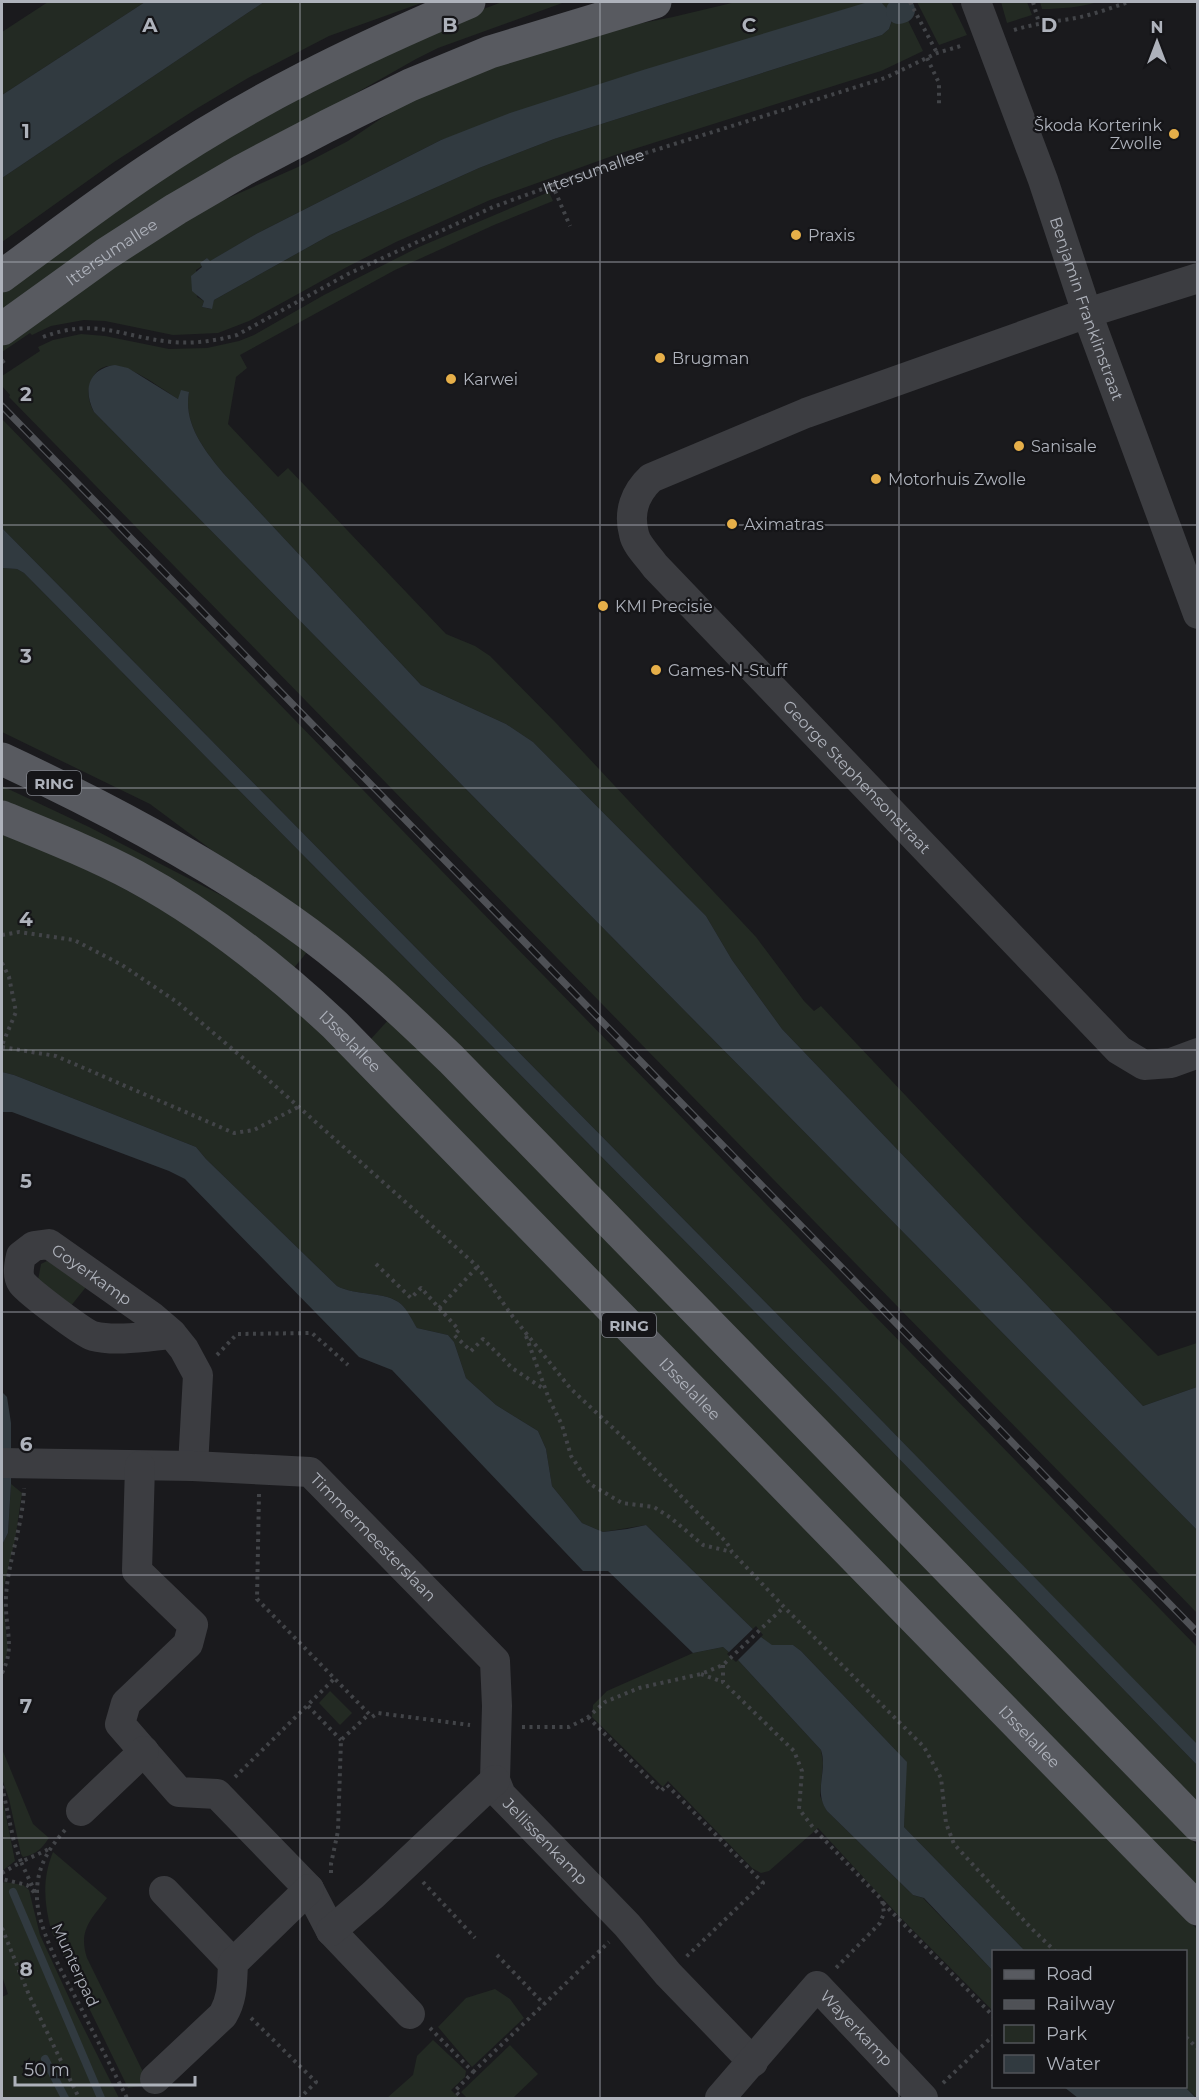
<svg xmlns="http://www.w3.org/2000/svg" width="1199" height="2100" font-family="Montserrat,sans-serif">
  <rect width="100%" height="100%" fill="#1a1a1d"/>
  <g fill="#232a23" fill-rule="evenodd">
    <path d="M48,2H145L2,95V32Z"/>
    <path d="M264,2H424L329,36L248,78L196,109L114,162L2,242V178Z"/>
    <path d="M502,2H565L438,48L416,59L328,109L2,312V288L197,153L441,25Z"/>
    <path d="M736,2H899L923,51L881,71L615,155L490,200L396,242L345,268L249,321L218,333L173,335L105,321L84,320L51,326L32,335L30,333L2,352V346L140,248L199,211L298,167L348,141L401,105L450,83L592,33L673,17ZM897,7L889,29L882,35L554,139L479,168L330,235L214,300L211,309L202,307L204,301L197,297L196,270L202,266L200,263L207,258L209,262L256,234L441,140Z"/>
    <path d="M917,2H951L967,35L939,45Z"/>
    <path d="M1001,2H1027L1032,15L1007,23Z"/>
    <path d="M1040,2H1098C1080,7 1061,9 1042,9Z"/>
    <path d="M549,192L553,201L494,225L395,270L240,355L247,368L236,377L228,424L278,477L288,468L446,634L475,646L490,656L556,723L756,937L804,1001L814,1011L821,1006L1025,1222L1158,1356L1197,1343V1387L1143,1406L782,1029L732,960L706,916L533,742L506,724L421,685L224,474C205,451 183,424 189,392L178,399C159,388 110,346 93,377C86,389 88,401 94,412L1197,1530V1613L9,397L10,395L2,386V376L40,351L38,347L53,340L81,334L105,336L169,349L207,348L239,341L254,335L324,295L419,247Z"/>
    <path d="M2,419L1197,1647V1745L847,1385L2,528Z"/>
    <path d="M2,568L17,569L24,573L840,1398L1197,1765V1807L252,880L150,804L2,732Z"/>
    <path d="M2,786L89,827L265,918L308,951L293,969L2,803Z"/>
    <path d="M2,832C84,866 164,905 236,959C261,977 284,998 307,1018L1197,1929V2098L1185,2087L1186,1952L1025,1951L904,1827L906,1761L801,1651L793,1645L772,1646L761,1637L646,1525L603,1532L582,1523L552,1486L546,1449L538,1431L496,1405L466,1378L454,1342L448,1335L417,1328C412,1321 407,1309 401,1304C386,1291 355,1296 337,1286L206,1159L196,1147L14,1075L2,1072Z"/>
    <path d="M390,1018L502,1130L1197,1845V1887L370,1040Z"/>
    <path d="M47,1261L90,1282L70,1307L38,1280L41,1264Z"/>
    <path d="M11,1484L22,1493L15,1540L4,1585L3,1599L8,1650L2,1668V1545L8,1533Z"/>
    <path d="M723,1647L738,1660L821,1750L823,1763L820,1796L827,1811L913,1895L923,1898L993,1971V2011L898,1915L818,1828L769,1871L761,1873L752,1868L668,1781L663,1787L592,1717L593,1705L607,1691L693,1653Z"/>
    <path d="M330,1691L352,1713L340,1725L319,1703Z"/>
    <path d="M2,1749L33,1824L49,1838C42,1848 36,1855 23,1857L21,1854L9,1799L2,1779Z"/>
    <path d="M2,1796L15,1861L2,1871Z"/>
    <path d="M53,1852L107,1898C91,1920 78,1930 87,1958L146,2078L140,2086L128,2088L51,1930C44,1902 42,1879 53,1852Z"/>
    <path d="M5,1882L23,1885L29,1890L40,1935L76,2013L119,2098H2V1997L8,1994L2,1976V1883Z"/>
    <path d="M495,1989L510,1999L524,2018L472,2067L438,2027L466,1998Z"/>
    <path d="M433,2040L466,2071L465,2077L451,2090L459,2098H387L413,2075L417,2056Z"/>
    <path d="M510,2045L538,2074L513,2098H467L461,2092Z"/>
  </g>
  <g fill="#313a40">
    <path d="M145,2H264L2,178V95Z"/>
    <path d="M868,2H881L888,10L897,7L900,16L892,20L889,29L882,35L554,139L479,168L330,235L214,300L212,309L202,307L204,301L192,291L191,276L202,267L200,263L207,258L210,261L256,234L441,140L510,113L643,70Z"/>
    <path d="M115,365L128,368L178,399L181,390L189,392C183,424 205,451 224,474L421,685L506,724L533,742L706,916L732,960L782,1029L1143,1406L1197,1387V1530L94,412C83,390 88,369 115,365Z"/>
    <path d="M2,528L847,1385L1197,1744V1765L840,1398L24,573L17,569L2,568Z"/>
    <path d="M2,1072L14,1075L196,1147L206,1159L337,1286C355,1296 386,1291 401,1304C407,1309 412,1320 417,1328L448,1335L454,1342L466,1378L496,1405L538,1431L546,1449L552,1486L582,1523L603,1532L627,1529L646,1525L761,1637L772,1645H793L801,1651L907,1762L904,1827L1025,1951L994,1952L993,1971L924,1898L913,1895L827,1811C813,1791 828,1771 821,1750L738,1660L723,1647L693,1653L608,1571H583L392,1370L359,1357L185,1179L169,1171L12,1112H2Z"/>
    <path d="M2,1392L7,1397L11,1423V1484L8,1533L2,1545Z"/>
    <path d="M1064,2087H1185L1196,2098H1078Z"/>
  </g>
  <path fill="#1a1a1d" d="M756,1626L763,1635L736,1662L727,1654Z"/>
  <g fill="none" stroke-linecap="round" stroke-linejoin="round">
    <g stroke="#313a40" stroke-width="8">
      <path d="M13,1892L101,2098"/>
      <path d="M45,2059L65,2098"/>
    </g>
    <path stroke="#313a40" stroke-width="26" d="M899,11L902,10"/>
    <g stroke="#424448" stroke-width="4" stroke-dasharray="3 4.5" stroke-linecap="butt">
      <path d="M910,2L937,53"/>
      <path d="M1033,2L1039,23"/>
      <path d="M1014,30C1033,24 1051,22 1070,19C1090,16 1110,8 1129,2"/>
      <path d="M927,58L939,83V107"/>
      <path d="M552,184L570,226"/>
      <path id="s1" d="M43,337C96,317 121,337 172,342C194,344 215,341 237,335L348,274L493,207L617,162L885,78L937,53L964,45"/>
      <path d="M2,362L8,358"/>
      <path d="M2,935L19,932L74,940L122,965L177,1002L263,1075L477,1266L513,1317L571,1389L629,1443L727,1543L732,1552L784,1607L924,1747L941,1778L946,1823L954,1844L1030,1927L1056,1952"/>
      <path d="M2,963L9,977L16,1012L2,1045"/>
      <path d="M2,1047L56,1056L234,1133L254,1130L298,1107"/>
      <path d="M376,1264L411,1298L421,1288L459,1330L454,1335L471,1351L483,1339L512,1368L544,1389"/>
      <path d="M439,1308L477,1267"/>
      <path d="M526,1336L549,1399L562,1425L571,1456L590,1484L622,1503L654,1507L671,1518L703,1545L732,1552"/>
      <path d="M217,1355L237,1334L312,1333L348,1365"/>
      <path d="M259,1494L257,1599L372,1717L378,1713L470,1725"/>
      <path d="M723,1665V1682L794,1751L802,1771L799,1809L815,1830L882,1900L884,1913L880,1923L835,1969"/>
      <path d="M2,1673C14,1649 7,1634 6,1609C4,1569 23,1530 24,1488"/>
      <path d="M701,1674L723,1682"/>
      <path d="M308,1706L341,1740"/>
      <path d="M588,1717L661,1791L667,1785L763,1883L686,1957"/>
      <path d="M522,1727H569L587,1718L605,1702L639,1688L701,1674L723,1665L784,1607"/>
      <path d="M235,1777L334,1679"/>
      <path d="M2,1786L14,1842L21,1862L49,1849"/>
      <path d="M65,1830C49,1848 37,1867 37,1892C35,1927 65,1977 81,2008C96,2038 112,2068 127,2098"/>
      <path d="M2,1873L21,1862L36,1894L27,1885L2,1879"/>
      <path d="M331,1873V1864L338,1831L341,1740L368,1715"/>
      <path d="M423,1882L475,1938"/>
      <path d="M883,1903L994,2017"/>
      <path d="M2,1928L29,1995L79,2098"/>
      <path d="M497,1955L544,2004"/>
      <path d="M251,2018L316,2082L300,2098"/>
      <path d="M430,2028L473,2072L455,2091L462,2098"/>
      <path d="M1186,2037L1198,2049"/>
      <path d="M473,2072L609,1942"/>
      <path d="M943,2083L994,2035"/>
    </g>
    <g stroke="#3c3d41" stroke-width="30">
      <path id="s2" d="M976,2L1043,180L1087,313L1198,614"/>
      <path id="s3" d="M1198,278L1087,313L806,413L651,478C635,493 628,512 634,534C636,545 649,557 655,566L1119,1050L1144,1065L1171,1063L1198,1053"/>
      <path id="s4" d="M172,1334C149,1336 116,1342 93,1336C83,1333 29,1292 22,1283C17,1276 19,1265 21,1256L34,1246L49,1244L151,1316L172,1334L184,1349L198,1375L193,1466"/>
      <path id="s5" d="M2,1463L193,1466L310,1472L495,1661L497,1706L495,1780L501,1795L627,1925L668,1974L753,2062"/>
      <path d="M140,1466L137,1571L193,1625L188,1644L126,1703L120,1724L179,1792L217,1794L309,1889L331,1931L410,2014"/>
      <path d="M81,1811L144,1751"/>
      <path d="M164,1891L233,1963"/>
      <path d="M331,1931L373,1895L495,1780"/>
      <path d="M155,2079L223,2015C233,1998 232,1982 233,1963L309,1889"/>
      <path id="s6" d="M720,2098L817,1986L923,2098"/>
    </g>
    <g stroke="#585a60" stroke-width="33">
      <path d="M2,276C51,240 99,203 150,169C250,101 358,49 469,2"/>
      <path id="s7" d="M2,329L106,254L176,209L243,170L327,126L410,85L490,52L655,2"/>
      <path d="M2,759C101,805 198,856 288,919C347,960 399,1009 451,1059L1198,1825"/>
      <path id="s8" d="M2,817C46,835 92,853 135,876C209,916 274,968 335,1025L1198,1909"/>
    </g>
    <g stroke="#4f5156" stroke-width="7">
      <path id="rail" d="M2,406L1198,1633"/>
    </g>
    <use href="#rail" stroke="#151518" stroke-width="4.5" stroke-dasharray="14" stroke-linecap="butt"/>
  </g>
  <path fill="none" stroke="#aeb2bb" stroke-width="1.5" stroke-opacity="0.55" d="M300,2V2098M600,2V2098M899,2V2098M2,262H1198M2,525H1198M2,788H1198M2,1050H1198M2,1312H1198M2,1575H1198M2,1838H1198"/>
  <g fill="#e6af49" stroke="#151518" stroke-width="2">
    <circle cx="1174" cy="134" r="6"/>
    <circle cx="796" cy="235" r="6"/>
    <circle cx="660" cy="358" r="6"/>
    <circle cx="451" cy="379" r="6"/>
    <circle cx="1019" cy="446" r="6"/>
    <circle cx="876" cy="479" r="6"/>
    <circle cx="732" cy="524" r="6"/>
    <circle cx="603" cy="606" r="6"/>
    <circle cx="656" cy="670" r="6"/>
  </g>
  <g text-anchor="middle" dominant-baseline="central" stroke-width="4.5" stroke-linejoin="round" paint-order="stroke">
    <g fill="#151518" stroke="#80838a" stroke-width="1.5">
      <rect x="27" y="771" width="54" height="24" rx="4.5"/>
      <rect x="602" y="1313" width="54" height="24" rx="4.5"/>
    </g>
    <g font-size="15" font-weight="bold" fill="#aeb2bb">
      <text x="54" y="783">RING</text>
      <text x="629" y="1325">RING</text>
    </g>
    <g font-size="16" fill="#aeb2bb" stroke="#151518" text-anchor="start">
      <text x="1162" y="125" text-anchor="end">Škoda Korterink<tspan x="1162" dy="18">Zwolle</tspan></text>
      <text x="808" y="235">Praxis</text>
      <text x="672" y="358">Brugman</text>
      <text x="463" y="379">Karwei</text>
      <text x="1031" y="446">Sanisale</text>
      <text x="888" y="479">Motorhuis Zwolle</text>
      <text x="744" y="524">Aximatras</text>
      <text x="615" y="606">KMI Precisie</text>
      <text x="668" y="670">Games-N-Stuff</text>
    </g>
    <g font-size="16" fill="#aeb2bb" stroke="#151518">
      <text stroke="none"><textPath href="#s1" startOffset="590">Ittersumallee</textPath></text>
      <text stroke="none"><textPath href="#s7" startOffset="134">Ittersumallee</textPath></text>
      <text stroke="none"><textPath href="#s2" startOffset="326">Benjamin Franklinstraat</textPath></text>
      <text stroke="none"><textPath href="#s3" startOffset="975">George Stephensonstraat</textPath></text>
      <text stroke="none"><textPath href="#s8" startOffset="418">IJsselallee</textPath></text>
      <text stroke="none"><textPath href="#s4" startOffset="280">Goyerkamp</textPath></text>
      <text stroke="none"><textPath href="#s8" startOffset="904">IJsselallee</textPath></text>
      <text stroke="none"><textPath href="#s5" startOffset="399">Timmermeesterslaan</textPath></text>
      <text stroke="none"><textPath href="#s8" startOffset="1390">IJsselallee</textPath></text>
      <text stroke="none"><textPath href="#s5" startOffset="772">Jellissenkamp</textPath></text>
      <text transform="translate(75 1965) rotate(65)">Munterpad</text>
      <text stroke="none"><textPath href="#s6" startOffset="206">Wayerkamp</textPath></text>
    </g>
  </g>
  <g font-size="20" text-anchor="middle" font-weight="bold" fill="#aeb2bb" stroke="#151518" stroke-width="4.5" stroke-linejoin="round" paint-order="stroke">
    <text x="150" y="32">A</text>
    <text x="450" y="32">B</text>
    <text x="749" y="32">C</text>
    <text x="1049" y="32">D</text>
    <text x="26" y="138">1</text>
    <text x="26" y="401">2</text>
    <text x="26" y="663">3</text>
    <text x="26" y="926">4</text>
    <text x="26" y="1188">5</text>
    <text x="26" y="1451">6</text>
    <text x="26" y="1713">7</text>
    <text x="26" y="1976">8</text>
  </g>
  <rect width="1199" height="2100" fill="none" stroke="#aeb2bb" stroke-width="6"/>
  <rect x="992" y="1950" width="195" height="138" fill="#151518" stroke="#525459" stroke-width="1.5"/>
  <rect x="1004" y="1970" width="30" height="9" fill="#585a60" stroke="#525459" stroke-width="1.5"/>
  <text x="1046" y="1980" font-size="18" fill="#aeb2bb">Road</text>
  <rect x="1004" y="2000" width="30" height="9" fill="#4f5156" stroke="#525459" stroke-width="1.5"/>
  <text x="1046" y="2010" font-size="18" fill="#aeb2bb">Railway</text>
  <rect x="1004" y="2025" width="30" height="18" fill="#232a23" stroke="#525459" stroke-width="1.5"/>
  <text x="1046" y="2040" font-size="18" fill="#aeb2bb">Park</text>
  <rect x="1004" y="2055" width="30" height="18" fill="#313a40" stroke="#525459" stroke-width="1.5"/>
  <text x="1046" y="2070" font-size="18" fill="#aeb2bb">Water</text>
  <g transform="translate(1157 42)" stroke="#151518" stroke-width="4.5" paint-order="stroke">
  <path d="M0-4.5L10 22L0 15L-10 22Z" fill="#aeb2bb"/>
  <text y="-9" font-size="16" font-weight="bold" text-anchor="middle" fill="#aeb2bb">N</text>
  </g>
  <path d="M15 2076v9h180v-9" fill="none" stroke="#aeb2bb" stroke-width="3"/>
  <text x="24" y="2076" font-size="18" fill="#aeb2bb" stroke="#151518" stroke-width="4.5" paint-order="stroke">50 m</text>
</svg>
